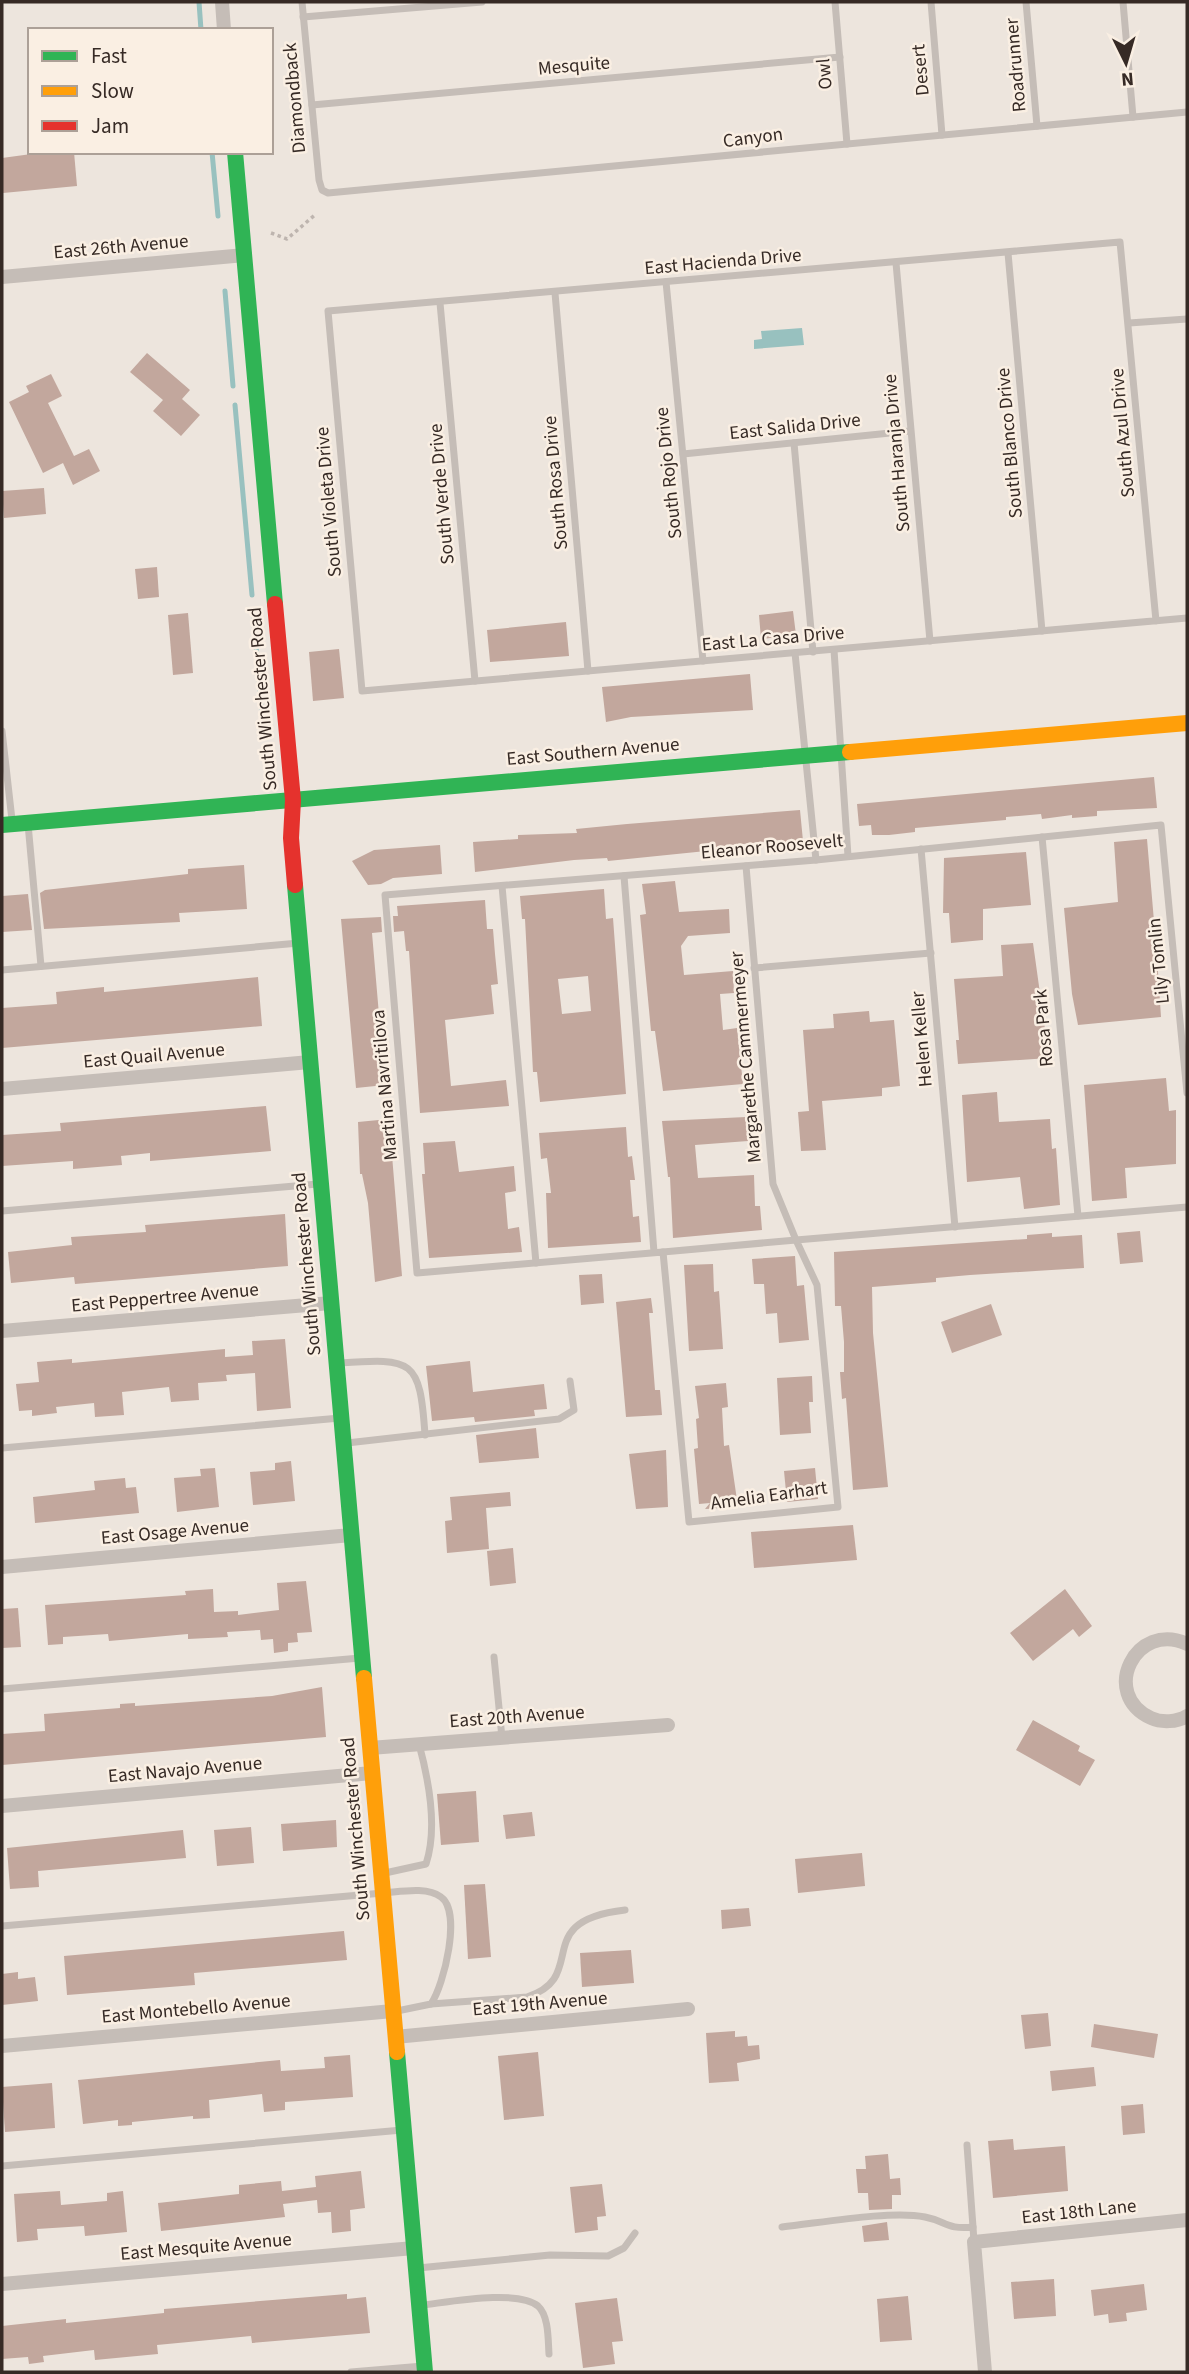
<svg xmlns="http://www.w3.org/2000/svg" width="1189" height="2374" font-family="'Source Sans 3',sans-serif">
  <rect width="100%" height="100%" fill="#ede5dd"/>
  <path fill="#98c1bf" d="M802,328L804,345L754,349V340L762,339L761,331Z"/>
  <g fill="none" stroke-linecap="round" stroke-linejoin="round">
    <g stroke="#98c1bf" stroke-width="5">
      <path d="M199,2L201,30"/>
      <path d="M212,152L218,216"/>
      <path d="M225,291L233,386"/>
      <path d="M235,405L252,595"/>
      <path d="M253,612L264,735"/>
    </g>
  </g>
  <g fill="#c2a79d" fill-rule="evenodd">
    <path d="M46,152H74L77,186L3,193L2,158Z"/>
    <path d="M147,353L190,390L182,399L200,415L181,436L153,411L163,400L130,372Z"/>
    <path d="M51,374L62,396L48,403L74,456L89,449L100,471L73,485L63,463L43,473L9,402L29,392L26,386Z"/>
    <path d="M44,488L46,514L4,518L2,491Z"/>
    <path d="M157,567L159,597L138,599L135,569Z"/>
    <path d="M793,611L796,635L761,639L759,615Z"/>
    <path d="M188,613L193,673L173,675L168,615Z"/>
    <path d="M566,622L569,656L490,662L487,630Z"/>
    <path d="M339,649L344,698L313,701L309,652Z"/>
    <path d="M750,674L753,710L631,717L606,722L602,687Z"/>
    <path d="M1154,777L1157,808L1097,811V816L1072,818V815L1042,819L1041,814L1006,817V820L915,828V832L889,835H872L871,825L859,826L857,804Z"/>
    <path d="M800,810L803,841L780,843V840L716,847V850L608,861L607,858L574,860L475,872L473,842L518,839V835L577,833L576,829L627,824Z"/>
    <path d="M1147,839L1155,933L1160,932L1161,956L1157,957L1161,1017L1078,1025L1072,994L1064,908L1118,902L1114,842Z"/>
    <path d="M440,845L442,874L393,878L381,884L368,885L352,861L374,850Z"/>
    <path d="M1026,852L1031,905L983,909V940L951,943L949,913H943L944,858Z"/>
    <path d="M244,865L247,909L179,913L180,922L44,929L40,893L45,890L188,874V869Z"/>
    <path d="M675,881L679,912L729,909L730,933L688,936L681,946L684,975L733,971L734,993L720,994L723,1030L737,1028L743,1084L663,1091L655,1031H651L640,915L646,914L642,884Z"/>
    <path d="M604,889L606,919L613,918L626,1094L540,1102L537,1072H533L525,919H522L520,896ZM588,976L591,1011L562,1014L558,979Z"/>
    <path d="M28,894L32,930L2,932V896Z"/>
    <path d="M485,900L487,929H493L495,954L498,984L491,985L494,1014L445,1020L451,1086L506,1080L509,1106L420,1113L409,951H406L404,931L394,932L393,916H398L397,906Z"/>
    <path d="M381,917L382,932L372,933L385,1085L356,1088L341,919Z"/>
    <path d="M1033,943L1049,1058L958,1064L956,1040H959L954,979L1003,976L1001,945Z"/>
    <path d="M258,977L262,1026L2,1048V1008L57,1004L56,992L104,987V992Z"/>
    <path d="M869,1011L870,1022L894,1020L900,1086L882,1088V1096L822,1101L826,1150L801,1151L798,1112L809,1111L803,1030L834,1028L833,1014Z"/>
    <path d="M1166,1078L1169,1111L1176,1110V1164L1125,1168L1127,1198L1092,1201L1084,1085Z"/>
    <path d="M997,1092L999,1122L1050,1119L1052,1149L1056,1148L1060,1205L1024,1209L1020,1177L967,1182L962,1095Z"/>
    <path d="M266,1106L271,1151L150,1161V1153L121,1156L122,1165L73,1169V1161L2,1166V1135L61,1131L60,1123Z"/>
    <path d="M746,1117L748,1141L695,1145L698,1178L754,1175L755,1206H760L762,1230L673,1238L670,1177H668L662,1121Z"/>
    <path d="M389,1119L402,1276L375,1282L368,1203L362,1174H360L358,1122Z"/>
    <path d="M626,1127L628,1157L632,1156L635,1180H630L633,1217L639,1216L641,1242L548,1248L546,1193H551L547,1158L541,1159L539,1133Z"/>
    <path d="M455,1141L459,1172L514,1166L516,1191L505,1193L508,1229L519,1227L522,1252L429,1258L422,1174H425L423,1143Z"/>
    <path d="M285,1214L288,1266L75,1284L74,1277L11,1283L8,1252L72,1245L71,1237L146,1232L145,1225Z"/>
    <path d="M1140,1231L1143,1262L1120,1264L1117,1233Z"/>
    <path d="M1052,1233V1237L1082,1235L1084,1268L970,1275L936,1278V1282L872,1287L873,1333L888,1487L853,1490L846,1398L842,1399L840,1372H844V1342L841,1306H835L834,1252L1027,1239V1235Z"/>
    <path d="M795,1256L797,1286L804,1285L809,1340L779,1343L777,1313L766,1314L764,1284H754L752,1259Z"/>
    <path d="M713,1264L714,1292L719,1291L723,1349L689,1351L684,1265Z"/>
    <path d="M602,1274L604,1303L581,1305L579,1275Z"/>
    <path d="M651,1298L653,1313H649L655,1390H660L662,1415L626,1417L616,1302Z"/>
    <path d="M991,1304L1002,1335L952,1353L941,1322Z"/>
    <path d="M285,1339L291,1408L257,1411L255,1373L226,1375L227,1381L198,1383L199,1400L171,1402L169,1387L122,1392L124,1415L95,1417L94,1403L56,1407L57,1413L32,1416V1410L19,1411L16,1384L39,1382L37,1362L72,1359V1363L225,1349V1357L253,1355L252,1341Z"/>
    <path d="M470,1361L473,1392L544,1384L547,1409L534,1410L535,1416L475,1422L474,1417L432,1421L426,1366Z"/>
    <path d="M812,1376L813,1402H809L811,1433L780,1435L777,1378Z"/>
    <path d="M726,1383L728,1407L722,1408L724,1446L729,1445L738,1507L705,1509L710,1503L699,1504L694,1449L698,1448L696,1419L699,1418L695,1386Z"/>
    <path d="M536,1428L539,1458L479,1463L476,1435Z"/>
    <path d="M666,1450L668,1507L636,1509L629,1454Z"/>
    <path d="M291,1461L295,1501L253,1505L250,1472L275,1470V1463Z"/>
    <path d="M215,1468L219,1507L177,1512L174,1478L201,1476L200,1469Z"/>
    <path d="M815,1468L818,1499L787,1502L784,1471Z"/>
    <path d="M125,1478L126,1488L136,1487L139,1513L35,1523L33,1497L95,1490L94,1481Z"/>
    <path d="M510,1492L511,1506L486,1508L489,1549L447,1553L445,1521L452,1520L450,1497Z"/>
    <path d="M853,1525L857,1560L754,1568L751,1532Z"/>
    <path d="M513,1548L516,1583L490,1586L487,1551Z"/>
    <path d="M306,1581L312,1632L297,1633L298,1642L288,1643V1651L274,1653L273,1639L261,1640L260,1630L227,1632L228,1637L188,1639V1634L109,1641L108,1634L63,1637V1644L48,1645L45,1605L186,1595L185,1591L213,1589L214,1612L238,1611V1615L279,1610L277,1583Z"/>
    <path d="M1065,1589L1092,1626L1079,1637L1073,1629L1033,1661L1010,1633Z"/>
    <path d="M18,1608L21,1647L2,1648V1609Z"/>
    <path d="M322,1687L326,1737L2,1765V1734L45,1731L44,1714L120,1708V1704L135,1703V1706L272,1696Z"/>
    <path d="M1033,1720L1080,1746L1078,1751L1095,1760L1080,1786L1016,1750Z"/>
    <path d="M476,1791L479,1842L441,1845L437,1794Z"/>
    <path d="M532,1812L535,1836L506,1839L503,1815Z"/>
    <path d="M336,1820L337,1847L283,1851L281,1824Z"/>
    <path d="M251,1827L254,1863L217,1866L214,1830Z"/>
    <path d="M183,1830L186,1858L38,1871L39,1887L10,1889L7,1848Z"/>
    <path d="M862,1853L865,1886L798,1893L795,1859Z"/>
    <path d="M485,1884L491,1957L468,1959L464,1885Z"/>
    <path d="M749,1908L751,1926L722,1929L721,1910Z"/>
    <path d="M344,1931L347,1960L194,1973L195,1985L67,1995L64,1956Z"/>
    <path d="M631,1950L634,1983L582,1987L580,1953Z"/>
    <path d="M18,1972V1979L35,1977L38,2001L2,2005V1974Z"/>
    <path d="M1048,2013L1051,2046L1025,2049L1021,2015Z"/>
    <path d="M1094,2024L1158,2034L1154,2058L1091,2047Z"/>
    <path d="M735,2031V2037L747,2036L748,2046L759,2045L760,2059L737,2063L739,2081L709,2083L706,2033Z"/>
    <path d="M538,2052L544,2116L504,2120L498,2056Z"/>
    <path d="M350,2055L353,2097L285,2102V2110L264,2112L262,2094L209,2100L210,2118L193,2119V2116L132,2122V2125L118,2126V2120L83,2124L78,2080L280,2060L281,2071L325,2068L324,2057Z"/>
    <path d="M1094,2067L1096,2086L1052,2091L1050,2071Z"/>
    <path d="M52,2083L55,2128L5,2132L2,2087Z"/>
    <path d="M1143,2104L1145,2133L1123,2135L1121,2106Z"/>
    <path d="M1013,2139L1014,2150L1065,2146L1068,2191L993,2198L988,2141Z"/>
    <path d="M888,2154L890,2179L900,2178L901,2195H892V2209L869,2210L868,2193H858L856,2169H866L865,2156Z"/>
    <path d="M361,2171L365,2208L350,2210L351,2231L332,2233L331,2212L318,2213L317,2200L283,2204L285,2217L161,2231L158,2203L239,2194V2185L281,2181L282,2191L316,2187L315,2176Z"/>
    <path d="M602,2184L606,2216L597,2217L598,2230L575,2233L570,2187Z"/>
    <path d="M60,2191L61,2205L107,2201V2193L123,2191L127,2232L85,2236L84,2226L37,2229L38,2240L17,2242L14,2194Z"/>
    <path d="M887,2222L889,2240L864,2242L862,2226Z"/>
    <path d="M1054,2279L1056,2316L1014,2319L1011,2282Z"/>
    <path d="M1144,2284L1147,2310L1126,2313L1127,2321L1109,2323L1108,2314L1094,2316L1091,2290Z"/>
    <path d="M347,2294V2299L366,2297L370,2333L252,2343L251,2336L157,2345L158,2354L95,2360L94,2350L43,2356L44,2362L29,2364L28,2357L2,2359V2326L66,2319V2323L164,2313V2309Z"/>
    <path d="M908,2296L912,2340L880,2342L877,2299Z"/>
    <path d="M617,2298L623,2341L612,2342L615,2364L583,2368L575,2303Z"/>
  </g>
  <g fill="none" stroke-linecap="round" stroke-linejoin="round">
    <path stroke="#beb5af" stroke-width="3.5" stroke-dasharray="3.5 3.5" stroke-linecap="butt" d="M271,233L287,239L316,214"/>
    <g stroke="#c5bdb7" stroke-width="7">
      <path d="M302,2L319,180L322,190L328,193L1187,112"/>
      <path d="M835,2L847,144"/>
      <path d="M931,2L942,135"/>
      <path d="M1026,2L1037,126"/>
      <path d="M1123,2L1133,117"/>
      <path d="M303,17L482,2"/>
      <path d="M312,105L840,57"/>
      <path d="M1008,253L1042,631"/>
      <path d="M896,263L930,641"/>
      <path d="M666,282L703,661"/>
      <path d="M555,293L588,671"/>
      <path d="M440,303L475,681"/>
      <path d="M1129,323L1187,319"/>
      <path d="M794,443L813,652"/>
      <path d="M683,454L910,431"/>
      <path d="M1156,621L1120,242L328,311L362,691C637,667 912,643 1187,618"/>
      <path d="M834,650L848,856"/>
      <path d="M795,653L816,860"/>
      <path d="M2,731L12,820"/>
      <path d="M28,824L41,966"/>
      <path d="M1042,837L1078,1216"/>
      <path d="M921,849L955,1227"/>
      <path d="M624,876L654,1252"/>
      <path d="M502,886L536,1263"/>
      <path d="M754,968L931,953"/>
      <path d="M2,970L299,943"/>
      <path d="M1187,1093L1161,825L816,860L385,895L417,1273L663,1252L689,1522L838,1507L817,1285L796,1240L1187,1207"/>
      <path d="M2,1211L318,1184"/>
      <path d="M663,1252L796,1240L773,1184L746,866"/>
      <path d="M340,1363C413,1358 420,1359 425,1435"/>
      <path d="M347,1443L559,1419L574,1410L570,1381"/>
      <path d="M2,1448L340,1418"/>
      <path d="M494,1657L502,1738"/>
      <path d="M2,1689L360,1658"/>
      <path d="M385,1873L426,1864C438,1828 429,1781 419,1744"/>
      <path d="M2,1926L383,1893C399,1892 427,1886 441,1897C462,1912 444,1985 431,2004L397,2011"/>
      <path d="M431,2004L527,1997C591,1976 528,1921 625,1910"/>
      <path d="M967,2145L973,2227"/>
      <path d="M2,2166L402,2130"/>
      <path d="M782,2227C820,2223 891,2210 925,2217C946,2221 947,2230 973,2227L974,2242"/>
      <path d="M418,2268L550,2255L608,2256L624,2248L635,2233"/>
      <path d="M423,2305C449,2302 518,2289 538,2306C549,2316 548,2340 549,2354"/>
      <path d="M351,2372L423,2366"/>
    </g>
    <g stroke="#c5bdb7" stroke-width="14">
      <path d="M222,2L224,30"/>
      <path d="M2,277L245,255"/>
      <path d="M2,1089L310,1062"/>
      <path d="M2,1331L331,1303"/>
      <path d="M2,1567L351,1535"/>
      <path d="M1187,1644C1136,1620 1099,1694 1151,1718C1162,1723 1177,1722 1187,1716"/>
      <path d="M370,1748L668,1725"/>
      <path d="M2,1806L372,1773"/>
      <path d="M395,2037L688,2009"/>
      <path d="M2,2046L393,2011"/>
      <path d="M2,2284L414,2248"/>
      <path d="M985,2372L974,2242L1187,2220"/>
    </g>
    <g stroke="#30b455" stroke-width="16">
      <path d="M235,152L275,604"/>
      <path d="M2,825L850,752"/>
      <path d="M295,885L364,1678"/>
      <path d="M397,2052L425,2372"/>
    </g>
    <g stroke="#ff9f0a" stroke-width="16">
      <path d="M850,752L1187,723"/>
      <path d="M364,1678L397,2052"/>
    </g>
    <path stroke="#e5322d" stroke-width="16" d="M275,604L293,800L291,838L295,885"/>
  </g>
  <g text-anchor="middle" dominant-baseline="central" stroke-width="5" stroke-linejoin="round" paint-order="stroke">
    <g font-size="19" fill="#362a25" stroke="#faefe3">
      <text transform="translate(1016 65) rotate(-95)">Roadrunner</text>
      <text transform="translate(574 66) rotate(-5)">Mesquite</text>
      <text transform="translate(921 70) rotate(-95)">Desert</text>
      <text transform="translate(825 74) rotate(-95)">Owl</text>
      <text transform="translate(295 98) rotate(-95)">Diamondback</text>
      <text transform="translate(753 138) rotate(-7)">Canyon</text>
      <text transform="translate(121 247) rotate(-5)">East 26th Avenue</text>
      <text transform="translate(723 262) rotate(-5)">East Hacienda Drive</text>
      <text transform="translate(795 427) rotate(-6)">East Salida Drive</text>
      <text transform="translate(1123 433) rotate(-95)">South Azul Drive</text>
      <text transform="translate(1010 443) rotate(-95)">South Blanco Drive</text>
      <text transform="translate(897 453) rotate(-95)">South Haranja Drive</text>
      <text transform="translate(669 473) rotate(-96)">South Rojo Drive</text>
      <text transform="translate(556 483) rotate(-95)">South Rosa Drive</text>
      <text transform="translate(442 494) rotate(-95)">South Verde Drive</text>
      <text transform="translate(329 502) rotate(-95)">South Violeta Drive</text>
      <text transform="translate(773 639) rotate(-5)">East La Casa Drive</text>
      <text transform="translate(263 699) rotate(-95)">South Winchester Road</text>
      <text transform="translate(593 752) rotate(-5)">East Southern Avenue</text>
      <text transform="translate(772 847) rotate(-5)">Eleanor Roosevelt</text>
      <text transform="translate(1159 961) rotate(-96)">Lily Tomlin</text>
      <text transform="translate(1044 1028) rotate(-95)">Rosa Park</text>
      <text transform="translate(922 1039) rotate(-95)">Helen Keller</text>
      <text transform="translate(154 1056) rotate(-5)">East Quail Avenue</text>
      <text transform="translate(746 1057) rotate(-95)">Margarethe Cammermeyer</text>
      <text transform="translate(385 1085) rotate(-95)">Martina Navritilova</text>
      <text transform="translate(307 1264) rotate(-95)">South Winchester Road</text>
      <text transform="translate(165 1298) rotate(-5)">East Peppertree Avenue</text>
      <text transform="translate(769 1496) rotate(-8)">Amelia Earhart</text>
      <text transform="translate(175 1532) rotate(-5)">East Osage Avenue</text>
      <text transform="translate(517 1717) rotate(-4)">East 20th Avenue</text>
      <text transform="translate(185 1770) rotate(-5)">East Navajo Avenue</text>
      <text transform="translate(356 1829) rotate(-95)">South Winchester Road</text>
      <text transform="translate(540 2004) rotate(-5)">East 19th Avenue</text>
      <text transform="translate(196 2009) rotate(-5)">East Montebello Avenue</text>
      <text transform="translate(1079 2212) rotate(-6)">East 18th Lane</text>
      <text transform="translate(206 2247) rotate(-5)">East Mesquite Avenue</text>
    </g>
  </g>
  <rect width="1189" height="2374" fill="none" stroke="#362a25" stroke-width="7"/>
  <rect x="28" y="28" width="245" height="126" fill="#faefe3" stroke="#aca097" stroke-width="2"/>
  <rect x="42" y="51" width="35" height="10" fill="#30b455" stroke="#aca097" stroke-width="2"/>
  <text x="91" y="63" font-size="21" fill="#362a25">Fast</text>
  <rect x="42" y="86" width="35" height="10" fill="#ff9f0a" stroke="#aca097" stroke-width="2"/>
  <text x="91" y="98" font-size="21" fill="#362a25">Slow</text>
  <rect x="42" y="121" width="35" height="10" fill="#e5322d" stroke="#aca097" stroke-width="2"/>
  <text x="91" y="133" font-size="21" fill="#362a25">Jam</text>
  <g transform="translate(1126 63) rotate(175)" stroke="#faefe3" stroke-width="5" paint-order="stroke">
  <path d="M0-5L12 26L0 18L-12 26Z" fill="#362a25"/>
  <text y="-10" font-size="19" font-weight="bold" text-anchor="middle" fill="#362a25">N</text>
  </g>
</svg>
